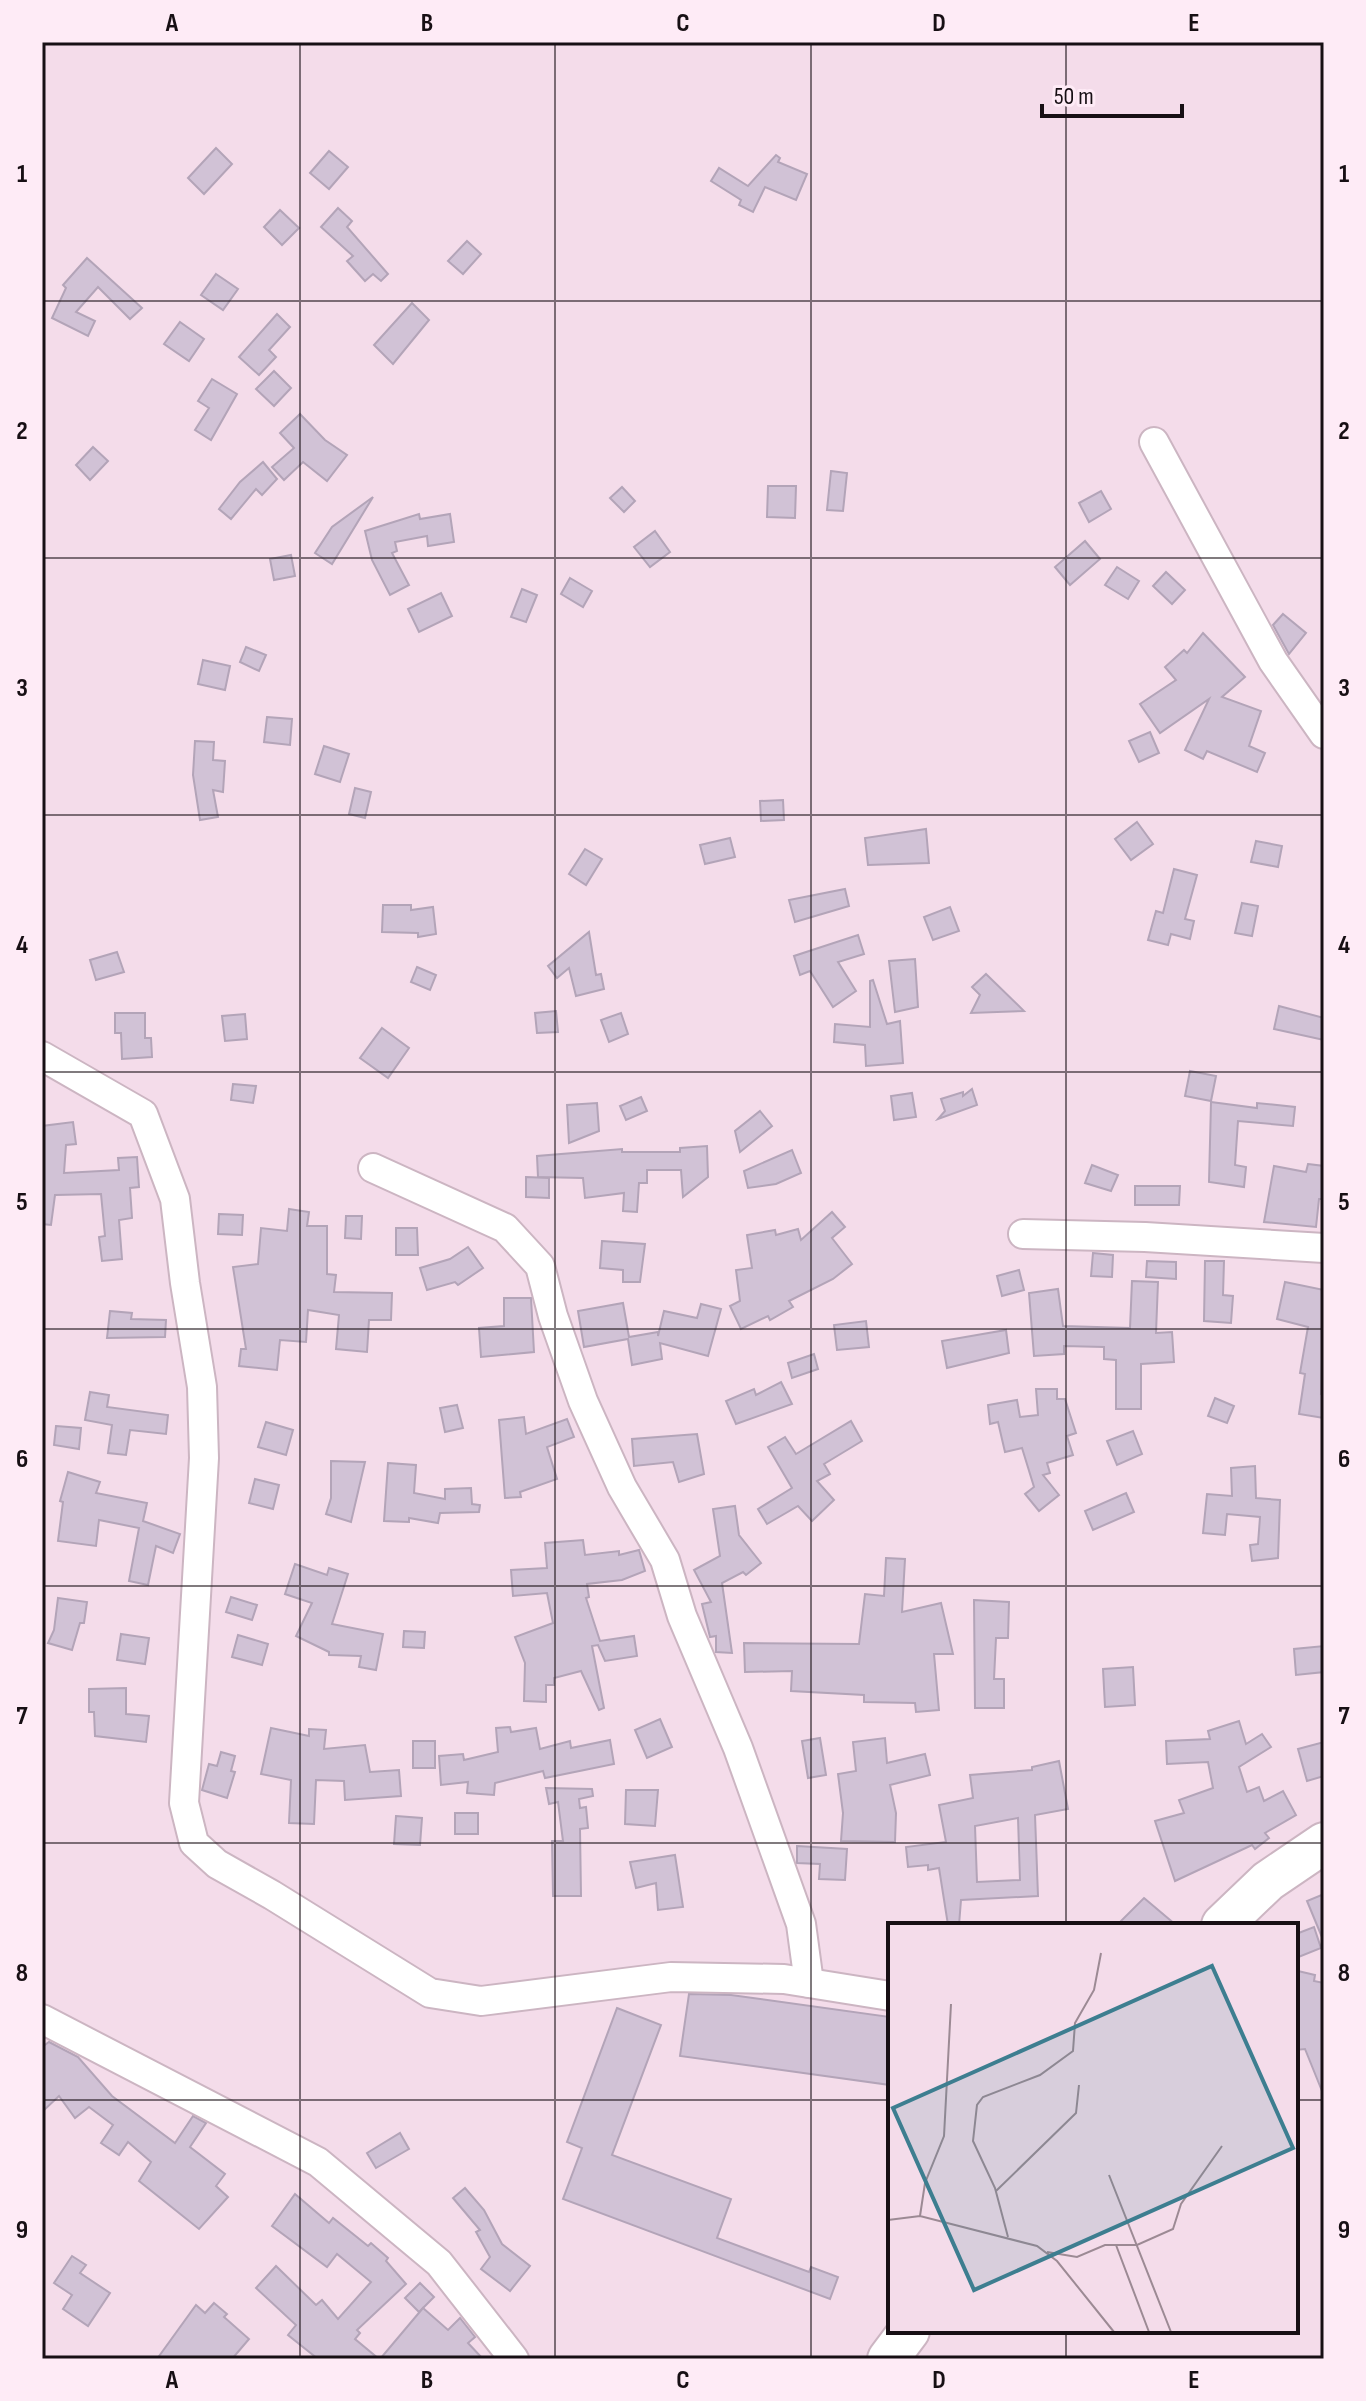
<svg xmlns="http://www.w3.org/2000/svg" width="1366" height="2401" font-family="'Sofia Sans Condensed',sans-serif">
  <rect width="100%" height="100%" fill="#f4dcea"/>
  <g fill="#d1c2d6" stroke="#b3a4b8" stroke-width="2" fill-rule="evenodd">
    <path d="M216,148L232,164L204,194L188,178Z"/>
    <path d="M329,151L348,167L329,189L310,173Z"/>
    <path d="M776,155L780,158L778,162L807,174L796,200L765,187L753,212L739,205L741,200L711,181L719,168L748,186Z"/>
    <path d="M338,208L352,221L347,227L388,274L381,281L373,274L365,281L347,261L353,256L321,227Z"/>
    <path d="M280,210L299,228L282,245L264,227Z"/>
    <path d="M467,241L481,254L463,274L448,261Z"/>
    <path d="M87,258L142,308L130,319L98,287L76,312L95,321L88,336L52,318L66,288L63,285Z"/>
    <path d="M216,274L238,289L223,310L201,295Z"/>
    <path d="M412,303L429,320L393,364L374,345Z"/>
    <path d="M277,314L290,327L269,350L276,357L259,375L239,357Z"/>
    <path d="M180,322L204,339L189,361L164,344Z"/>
    <path d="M274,371L291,388L274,406L256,389Z"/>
    <path d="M212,379L237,394L211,440L195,430L209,408L198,401Z"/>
    <path d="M300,414L325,440L347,455L327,481L303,462L284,480L272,467L294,448L280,433Z"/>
    <path d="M93,447L108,461L90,480L76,465Z"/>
    <path d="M263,462L277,479L262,495L256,489L231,519L219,509L240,482Z"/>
    <path d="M831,471L847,473L843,511L827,510Z"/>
    <path d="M768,486H796L795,518L767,517Z"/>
    <path d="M622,487L635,501L624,512L610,498Z"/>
    <path d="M1101,491L1111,509L1089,522L1079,503Z"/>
    <path d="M373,497L332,564L315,553L332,527Z"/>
    <path d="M419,514L420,519L450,514L454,542L428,546L427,536L395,542L397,551L392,553L409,585L390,595L372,560L365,531Z"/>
    <path d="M655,531L670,552L650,567L634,547Z"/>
    <path d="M1085,541L1100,559L1070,585L1055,567Z"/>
    <path d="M291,555L295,576L274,580L270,559Z"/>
    <path d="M1117,567L1139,581L1128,599L1105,585Z"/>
    <path d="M1166,572L1185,590L1172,604L1153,586Z"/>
    <path d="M570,578L592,591L583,607L561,594Z"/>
    <path d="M522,589L537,595L526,622L511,617Z"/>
    <path d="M441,593L452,616L419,632L408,609Z"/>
    <path d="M1283,614L1306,633L1289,654L1273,625Z"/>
    <path d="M1203,633L1245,677L1222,697L1261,711L1249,746L1265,753L1257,772L1207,751L1203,759L1185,750L1209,699L1160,733L1140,704L1176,680L1165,667L1184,650L1187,653Z"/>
    <path d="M246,647L266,655L259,671L240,662Z"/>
    <path d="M203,660L230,666L225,690L198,684Z"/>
    <path d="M267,717L292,719L290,745L264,742Z"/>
    <path d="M1150,732L1159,753L1139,762L1129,741Z"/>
    <path d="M195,741L214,742L213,760L225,761L223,792L213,790L218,817L200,820L193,775Z"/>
    <path d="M324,746L349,754L340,782L315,774Z"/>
    <path d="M355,788L371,792L365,818L349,814Z"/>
    <path d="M783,800L784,820L761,821L760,801Z"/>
    <path d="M1137,822L1153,844L1131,860L1115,839Z"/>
    <path d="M926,829L929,863L868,865L865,838Z"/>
    <path d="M730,838L735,857L705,864L700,845Z"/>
    <path d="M1256,841L1282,846L1278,867L1251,862Z"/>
    <path d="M585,849L602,859L586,885L569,874Z"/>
    <path d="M1174,869L1197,875L1185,919L1194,921L1190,939L1171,934L1168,945L1148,940L1156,911L1163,913Z"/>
    <path d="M845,889L849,906L795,922L789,900Z"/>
    <path d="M1242,903L1258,906L1252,936L1235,933Z"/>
    <path d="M383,905H411V910L433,907L436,934L418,937V933L382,932Z"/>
    <path d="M950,907L959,931L933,940L924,917Z"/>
    <path d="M589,932L596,975L601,974L604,989L576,996L569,968L557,978L548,966Z"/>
    <path d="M858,935L864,954L838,962L856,991L833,1007L810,971L800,975L794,956Z"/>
    <path d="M117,952L124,972L96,980L90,960Z"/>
    <path d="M915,959L918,1007L895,1012L889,961Z"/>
    <path d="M417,967L436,975L430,990L411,982Z"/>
    <path d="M986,974L1024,1011L971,1013L980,995L972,987Z"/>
    <path d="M873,980L887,1024L900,1021L903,1063L866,1066L865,1045L834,1042L835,1024L870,1027V981Z"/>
    <path d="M1279,1006L1324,1018V1040L1274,1029Z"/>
    <path d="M556,1011L558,1032L537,1033L535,1013Z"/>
    <path d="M115,1013H145V1038H151L152,1057L122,1059L121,1033H115Z"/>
    <path d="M621,1013L628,1034L609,1042L601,1020Z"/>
    <path d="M245,1014L247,1039L225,1041L222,1016Z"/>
    <path d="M382,1028L409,1048L388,1078L360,1058Z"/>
    <path d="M1190,1071L1216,1076L1211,1101L1185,1096Z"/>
    <path d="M233,1084L256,1086L253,1103L231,1100Z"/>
    <path d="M972,1089L977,1105L938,1119L945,1111L941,1099L963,1092V1096Z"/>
    <path d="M912,1093L916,1117L894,1120L891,1096Z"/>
    <path d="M641,1097L647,1111L626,1120L620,1106Z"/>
    <path d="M1211,1102L1257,1108V1103L1295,1107L1293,1126L1238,1121L1235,1165L1246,1167L1244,1187L1209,1182Z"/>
    <path d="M597,1103L599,1131L569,1143L567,1105Z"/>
    <path d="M760,1111L772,1126L740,1152L735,1131Z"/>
    <path d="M73,1122L76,1144L66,1145L64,1173L119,1170L118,1158L137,1157L139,1187L130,1188L132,1218L119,1220L122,1259L102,1261L99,1237L105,1236L101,1194L55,1195L51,1225L42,1224V1126Z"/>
    <path d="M707,1146L708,1177L683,1197L681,1170H647V1183H639L637,1212L623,1211L624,1193L585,1198L583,1178L538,1177L537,1156L622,1149V1152H680V1148Z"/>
    <path d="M792,1150L801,1173L776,1184L748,1188L744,1171Z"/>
    <path d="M1308,1164L1324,1166V1199H1319L1316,1227L1264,1222L1274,1166L1306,1172Z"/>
    <path d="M1092,1165L1118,1175L1111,1191L1085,1183Z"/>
    <path d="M526,1177L549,1178V1198L526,1197Z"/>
    <path d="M1135,1186H1180L1179,1205H1135Z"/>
    <path d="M289,1209L309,1212L307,1226H327V1274L336,1275L334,1292L392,1293L391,1320H369L367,1352L336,1349L339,1315L308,1310L306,1342L280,1340L277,1370L239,1366L241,1349H246L233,1267L258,1264L261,1228L287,1231Z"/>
    <path d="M832,1212L845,1227L832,1238L852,1264L833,1279L789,1301L793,1307L770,1320L768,1316L741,1329L730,1306L740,1301L736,1270L752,1268L747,1235L775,1230L776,1235L798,1229L801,1240Z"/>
    <path d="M219,1214L243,1215L242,1235L218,1234Z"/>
    <path d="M346,1216H362L361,1239L345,1238Z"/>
    <path d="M396,1228H417L418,1255H396Z"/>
    <path d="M602,1241L645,1244L640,1282H623V1270L600,1268Z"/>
    <path d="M468,1247L483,1268L458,1285L455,1282L427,1290L420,1268L450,1259Z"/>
    <path d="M1093,1253L1113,1255L1112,1277L1091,1276Z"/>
    <path d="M1147,1261L1176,1262V1279L1146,1277Z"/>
    <path d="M1205,1261H1224L1223,1295L1233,1296L1231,1323L1204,1321Z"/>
    <path d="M1019,1270L1024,1290L1002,1296L997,1276Z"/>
    <path d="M1132,1281L1158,1282L1156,1333L1172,1332L1174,1362L1141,1364V1409H1116V1360L1104,1359V1347L1064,1346V1354L1034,1356L1029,1293L1058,1289L1063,1326L1130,1328Z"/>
    <path d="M1285,1282L1324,1290L1321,1394H1324V1418L1299,1414L1305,1374L1300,1373L1308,1327L1277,1319Z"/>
    <path d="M504,1298H531L534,1352L481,1357L479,1328L504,1326Z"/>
    <path d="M623,1303L629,1337L658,1332V1336L664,1311L697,1318L701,1304L721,1309L708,1356L660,1343L662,1359L632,1365L628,1339L584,1347L578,1311Z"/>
    <path d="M110,1311L132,1313L131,1319L166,1320L165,1337L107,1338Z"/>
    <path d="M866,1321L869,1347L837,1350L834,1325Z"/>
    <path d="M1006,1330L1009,1353L947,1368L942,1341Z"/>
    <path d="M814,1354L818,1369L792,1378L788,1363Z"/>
    <path d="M781,1382L792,1404L736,1424L726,1401L754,1389L756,1395Z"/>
    <path d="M1036,1389H1057V1399H1065L1076,1433L1067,1436L1073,1455L1047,1463L1050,1473L1043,1475L1059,1495L1039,1511L1025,1494L1034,1487L1022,1448L1005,1452L998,1422L990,1424L988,1405L1017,1400L1020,1417L1038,1415Z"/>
    <path d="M90,1392L109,1395L107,1407L168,1415L166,1434L130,1430L126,1455L108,1453L112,1425L85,1420Z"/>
    <path d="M1215,1398L1234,1406L1227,1423L1208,1416Z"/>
    <path d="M457,1405L463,1428L445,1432L440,1408Z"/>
    <path d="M524,1417L526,1434L567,1419L574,1437L547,1447L557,1479L520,1492L521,1497L505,1498L499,1420Z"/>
    <path d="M851,1421L862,1441L824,1464L830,1474L817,1481L834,1500L812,1521L798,1506L767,1524L758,1509L792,1488L768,1447L785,1437L796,1454Z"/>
    <path d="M266,1422L293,1430L286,1455L258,1447Z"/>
    <path d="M56,1426L81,1428L79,1449L54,1445Z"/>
    <path d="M1133,1431L1142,1454L1117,1465L1107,1441Z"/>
    <path d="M697,1434L704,1474L679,1482L673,1462L634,1466L632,1439Z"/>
    <path d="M331,1461L365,1462L351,1522L326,1514L331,1498Z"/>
    <path d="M388,1463L416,1465L414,1493L445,1499V1489L471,1488L472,1504L480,1505L479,1512L440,1513L438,1523L409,1518V1522L384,1521Z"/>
    <path d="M1255,1466L1256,1498L1280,1500L1278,1558L1252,1561L1250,1545L1258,1544L1260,1517L1227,1514L1225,1535L1203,1533L1207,1494L1232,1496L1231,1468Z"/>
    <path d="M68,1472L100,1482L96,1493L147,1503L143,1521L180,1534L173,1553L156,1546L148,1585L129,1581L139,1528L99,1520L96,1546L58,1541L63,1502L60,1501Z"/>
    <path d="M255,1479L279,1485L273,1509L249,1503Z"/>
    <path d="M1126,1493L1134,1512L1093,1530L1085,1511Z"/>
    <path d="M735,1506L739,1535L761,1563L746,1575L743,1572L722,1583L732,1653L716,1652V1636L710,1637L702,1604L711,1602L694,1570L720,1556L713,1509Z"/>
    <path d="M583,1540L585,1555L619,1551V1555L639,1550L645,1571L622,1580L587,1584L589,1597L586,1598L600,1641L634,1636L637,1656L605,1661L598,1645L592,1646L604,1708L599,1710L581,1671L554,1678V1685H546V1702L524,1701L525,1663L515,1637L553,1623L547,1593L513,1596L511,1570L547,1568L545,1543Z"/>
    <path d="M886,1558L905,1559L902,1612L941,1603L953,1654H934L939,1710L916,1712L915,1703L864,1702V1695L791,1691L792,1671L745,1672L744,1643L859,1644L865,1594L884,1596Z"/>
    <path d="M295,1564L327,1575L329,1568L348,1574L332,1624L383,1634L376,1670L359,1667L361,1656L329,1655V1652L296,1636L312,1603L285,1594Z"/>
    <path d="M231,1597L257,1605L252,1620L226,1612Z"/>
    <path d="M58,1598L87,1602L84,1623H80L72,1650L48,1643L54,1630Z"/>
    <path d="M974,1600L1009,1602L1008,1638H996L994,1679H1004V1708H975Z"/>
    <path d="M404,1631L425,1632L424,1648L403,1647Z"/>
    <path d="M121,1634L149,1638L145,1664L117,1660Z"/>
    <path d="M238,1635L268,1644L262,1665L232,1657Z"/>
    <path d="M1324,1646V1672L1296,1675L1294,1649Z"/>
    <path d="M1133,1667L1135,1705L1105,1707L1103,1669Z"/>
    <path d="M126,1688V1714L149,1716L146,1742L95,1736L94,1712H89V1689Z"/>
    <path d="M660,1719L672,1747L647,1758L635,1730Z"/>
    <path d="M1239,1721L1246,1744L1262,1734L1271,1747L1239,1767L1247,1792L1259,1787L1264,1801L1283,1791L1296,1815L1265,1833L1269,1838L1255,1849L1252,1845L1175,1881L1155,1821L1184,1813L1179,1800L1213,1788L1208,1762L1167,1764L1166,1741L1210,1739L1208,1731Z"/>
    <path d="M510,1727L511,1732L536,1728L540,1749L570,1741L571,1748L610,1740L614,1764L545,1778L543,1771L495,1783L494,1795L467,1793L468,1782L441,1785L439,1756L463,1754L464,1760L498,1752L496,1728Z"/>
    <path d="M271,1728L309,1736V1729L326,1730L324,1749L365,1745L370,1772L399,1770L401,1796L345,1800L344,1781L316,1780L314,1824L289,1823L291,1780L261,1774Z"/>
    <path d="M820,1738L826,1775L808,1778L802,1741Z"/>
    <path d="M885,1738L887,1763L925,1754L930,1775L890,1785L896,1813L895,1842L841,1841L843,1813L838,1774L856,1771L853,1742Z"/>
    <rect x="413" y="1741" width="22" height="27"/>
    <path d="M1324,1742V1776L1307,1781L1298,1749Z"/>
    <path d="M221,1752L235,1756L231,1771L235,1772L227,1798L202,1790L209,1764L217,1766Z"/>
    <path d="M1059,1761L1068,1809L1035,1815L1038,1896L961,1900L959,1925H948L939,1868L928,1870V1865L908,1867L906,1847L946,1842L939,1805L973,1798L970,1775L1032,1770V1767ZM1018,1818L1020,1880L977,1882L975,1826Z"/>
    <path d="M546,1788L592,1789L593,1796L579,1799L580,1808L586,1807L588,1828L580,1829L581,1896H553L552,1841H563L558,1802L549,1804Z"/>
    <path d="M626,1790H658L655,1826L625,1824Z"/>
    <rect x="455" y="1813" width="23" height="21"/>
    <path d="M396,1816L422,1818L420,1845L394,1844Z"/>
    <path d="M797,1846L847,1849L845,1880L819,1879L820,1864L797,1863Z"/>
    <path d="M675,1855L683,1907L658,1910L656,1883L636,1888L630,1862Z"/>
    <path d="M1324,1894V1942L1307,1901Z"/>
    <path d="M1144,1898L1176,1925H1117Z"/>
    <path d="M1314,1927L1321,1948L1296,1958V1934Z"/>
    <path d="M1298,1971L1315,1975L1314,1981L1324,1983V2096L1305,2049L1296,2050Z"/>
    <path d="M689,1994L731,1995L890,2017V2085L680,2056Z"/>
    <path d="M617,2008L661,2025L612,2155L731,2199L717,2238L809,2272L811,2267L838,2277L830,2299L563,2199L582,2148L567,2142Z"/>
    <path d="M49,2042L78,2057L112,2096L175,2143L193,2116L206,2123L190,2147L225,2174L216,2186L228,2197L199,2229L139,2181L151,2162L128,2142L119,2155L101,2143L113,2125L89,2107L75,2118L59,2096L42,2112V2047Z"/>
    <path d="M400,2133L409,2149L376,2168L367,2153Z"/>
    <path d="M465,2188L484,2210L502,2244L530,2266L510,2291L481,2269L490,2257L476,2232L480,2230L453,2198Z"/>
    <path d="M295,2194L329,2223L333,2218L368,2246L371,2243L388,2258L386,2261L406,2284L357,2330L360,2333L355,2339L379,2359H318L288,2335L296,2325L256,2288L276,2266L316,2305L322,2300L338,2319L371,2282L337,2254L327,2267L272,2226Z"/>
    <path d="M72,2256L86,2265L80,2273L110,2293L88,2326L63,2309L72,2295L54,2283Z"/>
    <path d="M420,2283L434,2297L419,2312L405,2298Z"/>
    <path d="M214,2303L227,2314L224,2317L249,2339L232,2359H157L196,2305L205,2313Z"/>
    <path d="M423,2308L448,2330L460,2318L475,2337L468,2343L483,2359H380Z"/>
  </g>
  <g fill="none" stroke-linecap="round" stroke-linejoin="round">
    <g stroke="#ccb5c2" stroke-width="32">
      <g id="minor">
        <path d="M1154,442L1273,661L1324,734"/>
        <path d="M42,1056L143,1114L175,1199L185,1283L202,1387L204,1458L184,1803L194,1843L217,1864L272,1895L430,1993L481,2001L671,1977L784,1979L890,1996"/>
        <path d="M373,1168L505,1228L540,1266L553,1316L583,1401L622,1487L665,1560L682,1616L738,1748L801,1924L809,1983"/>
        <path d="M1023,1234L1145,1237L1324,1248"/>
        <path d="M42,2019L318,2162L439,2263L514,2359"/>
      </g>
    </g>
    <g stroke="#ccb5c2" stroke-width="44">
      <g id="highway">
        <path d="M1222,1925L1268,1881L1324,1843"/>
        <path d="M888,2359L909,2331"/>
      </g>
    </g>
    <use href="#minor" stroke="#fff" stroke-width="28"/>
    <use href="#highway" stroke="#fff" stroke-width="40"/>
  </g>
  <path fill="none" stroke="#170f14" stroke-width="2" stroke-opacity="0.55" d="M300,42V2359M555,42V2359M811,42V2359M1066,42V1925M42,301H1324M42,558H1324M42,815H1324M42,1072H1324M42,1329H1324M42,1586H1324M42,1843H1324M42,2100H890M1296,2100H1324M1066,2331V2359"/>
  <g transform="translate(888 1923)">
    <rect width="410" height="410" fill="#f4dcea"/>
    <path fill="none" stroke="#9c8a94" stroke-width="2" d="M221,252L283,409M108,268L188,190L191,162M32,293L37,260L56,213L63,81M0,297L32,293L149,323L169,338L226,409M120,314L107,265L85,218L89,182L95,174L152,152L185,128L187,100L206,67L213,30M228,322L261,409M159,329L189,334L217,322H249L285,306L293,281L334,223"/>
    <path fill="#3d7e90" fill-opacity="0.15" stroke="#3d7e90" stroke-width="4" d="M324,43L405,225L86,367L5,185Z"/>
    <rect width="410" height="410" fill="none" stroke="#170f14" stroke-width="4"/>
  </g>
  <rect width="1366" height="2401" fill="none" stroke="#feebf6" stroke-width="88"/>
  <path d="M1042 104v12h140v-12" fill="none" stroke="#170f14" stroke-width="4"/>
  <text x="1054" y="104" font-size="24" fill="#170f14" stroke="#feebf6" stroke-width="6" paint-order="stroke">50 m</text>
  <rect x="44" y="44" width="1278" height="2313" fill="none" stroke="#170f14" stroke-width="3"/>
  <g font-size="26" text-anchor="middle" font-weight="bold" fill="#170f14">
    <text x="172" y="31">A</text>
    <text x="427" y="31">B</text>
    <text x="683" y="31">C</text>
    <text x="939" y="31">D</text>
    <text x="1194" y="31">E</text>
    <text x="22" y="182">1</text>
    <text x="1344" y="182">1</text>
    <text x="22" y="439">2</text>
    <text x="1344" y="439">2</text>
    <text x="22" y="696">3</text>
    <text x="1344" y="696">3</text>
    <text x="22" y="953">4</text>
    <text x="1344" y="953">4</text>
    <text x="22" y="1210">5</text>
    <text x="1344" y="1210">5</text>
    <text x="22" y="1467">6</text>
    <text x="1344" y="1467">6</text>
    <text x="22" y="1724">7</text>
    <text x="1344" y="1724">7</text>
    <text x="22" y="1981">8</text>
    <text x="1344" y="1981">8</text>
    <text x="22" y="2238">9</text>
    <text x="1344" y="2238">9</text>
    <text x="172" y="2388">A</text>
    <text x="427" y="2388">B</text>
    <text x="683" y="2388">C</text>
    <text x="939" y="2388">D</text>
    <text x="1194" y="2388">E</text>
  </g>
</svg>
